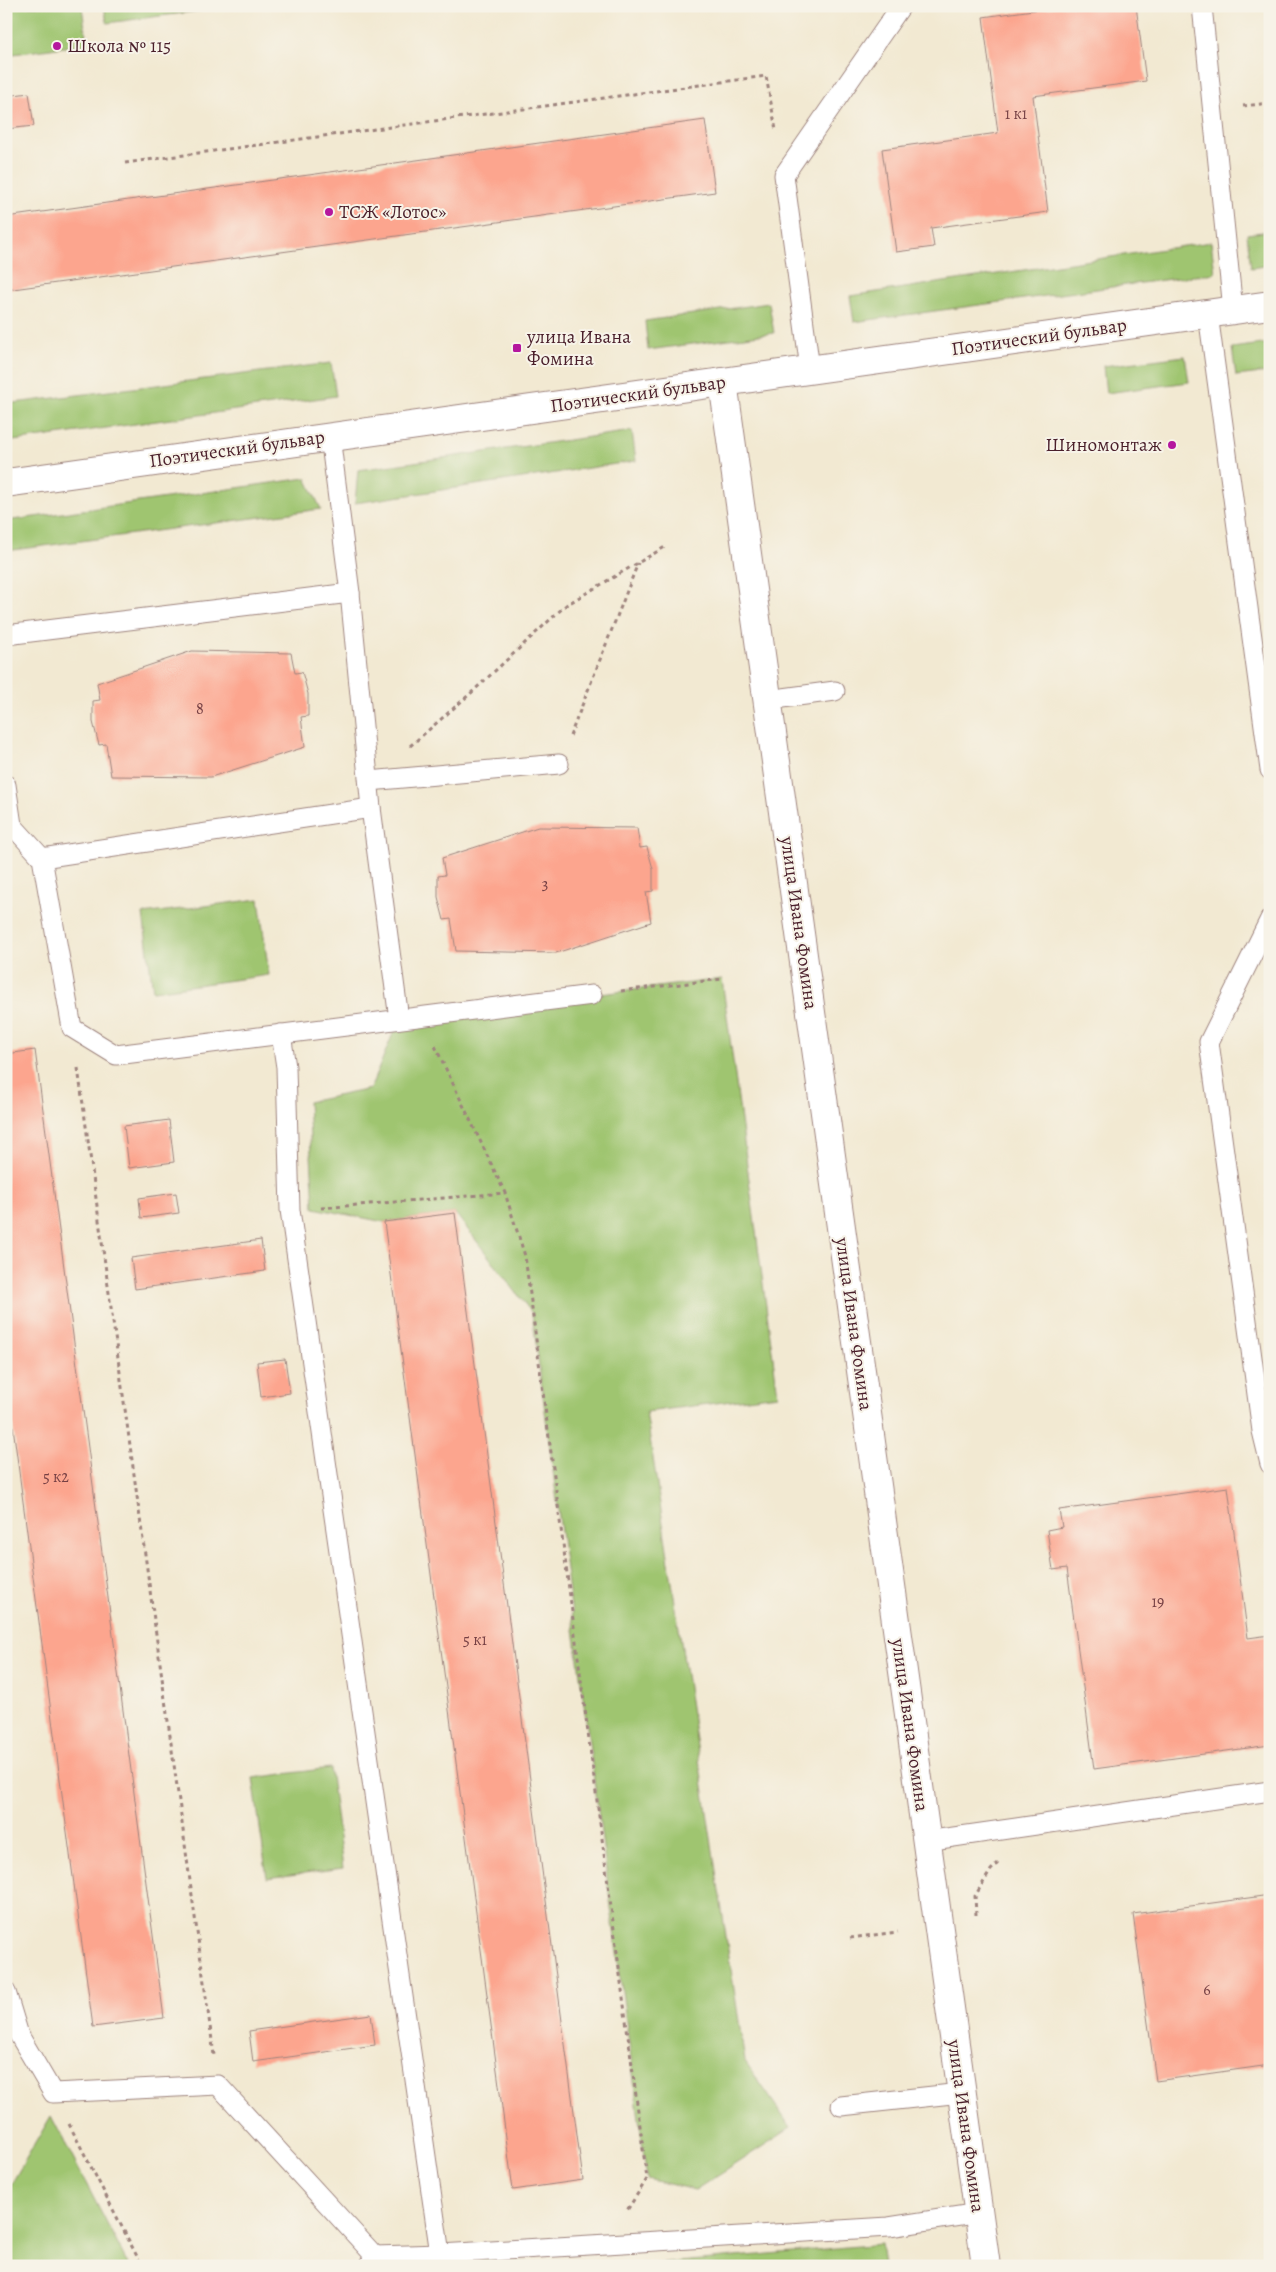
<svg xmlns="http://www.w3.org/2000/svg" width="1276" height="2272" font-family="Alegreya,serif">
  <rect width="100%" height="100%" fill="#f7f3e8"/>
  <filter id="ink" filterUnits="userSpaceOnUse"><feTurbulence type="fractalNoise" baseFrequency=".02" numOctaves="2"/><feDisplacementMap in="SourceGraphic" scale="10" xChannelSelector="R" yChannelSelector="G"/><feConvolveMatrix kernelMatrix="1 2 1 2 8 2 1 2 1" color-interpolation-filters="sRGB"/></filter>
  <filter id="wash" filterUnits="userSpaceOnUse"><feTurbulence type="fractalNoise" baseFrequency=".0096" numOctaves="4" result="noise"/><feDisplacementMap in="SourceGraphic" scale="20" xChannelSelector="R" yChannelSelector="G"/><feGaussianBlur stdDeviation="1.12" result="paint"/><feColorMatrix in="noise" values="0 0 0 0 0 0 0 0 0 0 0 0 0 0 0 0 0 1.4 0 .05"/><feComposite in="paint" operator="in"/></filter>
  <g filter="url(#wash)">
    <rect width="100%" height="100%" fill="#f2e9d2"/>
    <g fill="#9fc570" stroke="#74724e">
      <path d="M6,6H82L87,44L6,55Z"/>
      <path d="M104,6H237L107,23Z"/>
      <path d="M1270,231V265L1251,268L1247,234Z"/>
      <path d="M1211,242L1215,273L854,322L850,296Z"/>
      <path d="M769,303L774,333L648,350L645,321Z"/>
      <path d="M1270,343V372L1236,376L1232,348Z"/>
      <path d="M1185,356L1189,382L1106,393L1103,366Z"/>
      <path d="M331,363L336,396L6,442V404Z"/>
      <path d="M632,431L636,461L355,503L358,470Z"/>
      <path d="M306,478L321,509L6,551V521Z"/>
      <path d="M259,899L269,975L153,991L143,914Z"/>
      <path d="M722,979L778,1395L646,1412L745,2061L791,2128L695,2190L647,2179L532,1313L455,1213L384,1222L314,1208L308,1102L370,1089L399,1019Z"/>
      <path d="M330,1768L343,1868L267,1878L253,1778Z"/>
      <path d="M51,2116L129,2266H6V2193Z"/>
      <path d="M881,2244L884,2266H635Z"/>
      <path d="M485,2258L550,2266H474Z"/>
    </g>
    <g id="blocks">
      <g fill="#fca58e">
        <path d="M1062,6H1136L1146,81L1033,96L1048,212L931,228L934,247L896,252L882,149L998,133L983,17Z"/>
        <path d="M29,93L34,126L6,129V96Z"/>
        <path d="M705,120L715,192L6,290V217Z"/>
        <path d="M192,651L291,653L295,673L302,672L308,694V716L301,717L305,747L211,777L111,776L106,744L99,745L93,722V701L100,700L97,683Z"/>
        <path d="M538,827L637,828L640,848L647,847L653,869V891L646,892L651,922L556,953L456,951L451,919L444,920L438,897V876L445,875L442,858Z"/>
        <path d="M35,1050L164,2018L93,2027L6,1374V1054Z"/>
        <path d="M169,1120L174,1162L129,1168L124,1126Z"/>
        <path d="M176,1193L179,1213L141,1218L139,1198Z"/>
        <path d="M455,1213L583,2180L513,2190L384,1222Z"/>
        <path d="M261,1240L265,1271L135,1289L131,1258Z"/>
        <path d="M285,1359L290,1393L261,1397L257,1362Z"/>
        <path d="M1228,1487L1248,1638L1270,1635V1745L1094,1769L1067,1568L1053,1570L1047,1530L1062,1527L1059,1510Z"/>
        <path d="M1270,1895V2065L1156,2081L1133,1914Z"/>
        <path d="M371,2014L375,2045L253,2062L249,2031Z"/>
      </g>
    </g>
  </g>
  <g filter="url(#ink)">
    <use href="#blocks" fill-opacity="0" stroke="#9e847e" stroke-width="1"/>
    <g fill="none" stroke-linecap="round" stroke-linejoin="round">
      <g stroke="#9e847e" stroke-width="21">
        <g id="lane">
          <path d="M1202,6L1233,310"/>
          <path d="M1208,314L1270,770"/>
          <path d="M810,369L784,175L901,6"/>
          <path d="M330,436L350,593L371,808L399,1019"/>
          <path d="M6,635L350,593"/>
          <path d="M768,700L835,691"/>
          <path d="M369,781L559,764"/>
          <path d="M6,785L12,825L42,858"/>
          <path d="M371,808L42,858L72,1028L116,1055L592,995"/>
          <path d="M1270,919L1209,1042L1262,1431L1270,1464"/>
          <path d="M281,1034L286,1067L290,1210L440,2254"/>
          <path d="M926,1841L1270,1791"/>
          <path d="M6,1992L19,2035L53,2093L218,2085L375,2256"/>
          <path d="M841,2106L961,2093"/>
          <path d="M369,2266L375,2256L440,2254L889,2227L979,2213"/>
        </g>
      </g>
      <g stroke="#9e847e" stroke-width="30">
        <g id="street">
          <path d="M723,382L986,2266"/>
          <path d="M6,483L1270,305"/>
        </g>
      </g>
      <g stroke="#9e847e" stroke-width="3" stroke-dasharray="4 4" stroke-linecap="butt">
        <path d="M1243,106L1270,103"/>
        <path d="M125,163L766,76L776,130"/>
        <path d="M570,736L638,563"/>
        <path d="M410,746L470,694L566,605L665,547"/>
        <path d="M621,991L722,979"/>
        <path d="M435,1046L505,1193L525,1256L647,2179L626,2212"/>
        <path d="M78,1068L214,2055"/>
        <path d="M321,1208L505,1193"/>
        <path d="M976,1915L975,1896L991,1870L998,1863"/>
        <path d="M850,1938L898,1932"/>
        <path d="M69,2124L142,2266"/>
      </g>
      <use href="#lane" stroke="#fff" stroke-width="19"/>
      <use href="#street" stroke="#fff" stroke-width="28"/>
    </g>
  </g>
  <g fill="#b5179e" stroke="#f7f3e8" stroke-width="2">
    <circle cx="57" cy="46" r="5"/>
    <circle cx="329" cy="212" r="5"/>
    <rect x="512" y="343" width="10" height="10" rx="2.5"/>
    <circle cx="1172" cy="445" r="5"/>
  </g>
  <g text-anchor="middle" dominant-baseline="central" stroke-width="4" stroke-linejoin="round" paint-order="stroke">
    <g font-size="16" fill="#764044">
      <text x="1016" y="114">1 к1</text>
      <text x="200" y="709">8</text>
      <text x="545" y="884">3</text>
      <text x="56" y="1477">5 к2</text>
      <text x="1158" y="1602">19</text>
      <text x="475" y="1640">5 к1</text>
      <text x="1207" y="1990">6</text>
    </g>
    <g font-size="19" fill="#4a1f2b" stroke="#f7f3e8" text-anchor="start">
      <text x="67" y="46">Школа № 115</text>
      <text x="339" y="212">ТСЖ «Лотос»</text>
      <text x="527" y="337">улица Ивана<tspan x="527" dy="22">Фомина</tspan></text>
      <text x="1162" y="445" text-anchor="end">Шиномонтаж</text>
    </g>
    <g font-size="19" fill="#4a1f2b" stroke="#f7f3e8">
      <text transform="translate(1039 337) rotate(-8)">Поэтический бульвар</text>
      <text transform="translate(638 394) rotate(-8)">Поэтический бульвар</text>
      <text transform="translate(237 449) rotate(-8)">Поэтический бульвар</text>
      <text transform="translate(799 923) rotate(82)">улица Ивана Фомина</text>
      <text transform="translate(854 1324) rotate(82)">улица Ивана Фомина</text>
      <text transform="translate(910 1725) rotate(82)">улица Ивана Фомина</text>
      <text transform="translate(966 2126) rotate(82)">улица Ивана Фомина</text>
    </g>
  </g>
  <rect width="1276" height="2272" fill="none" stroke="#f7f3e8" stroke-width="25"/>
</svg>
